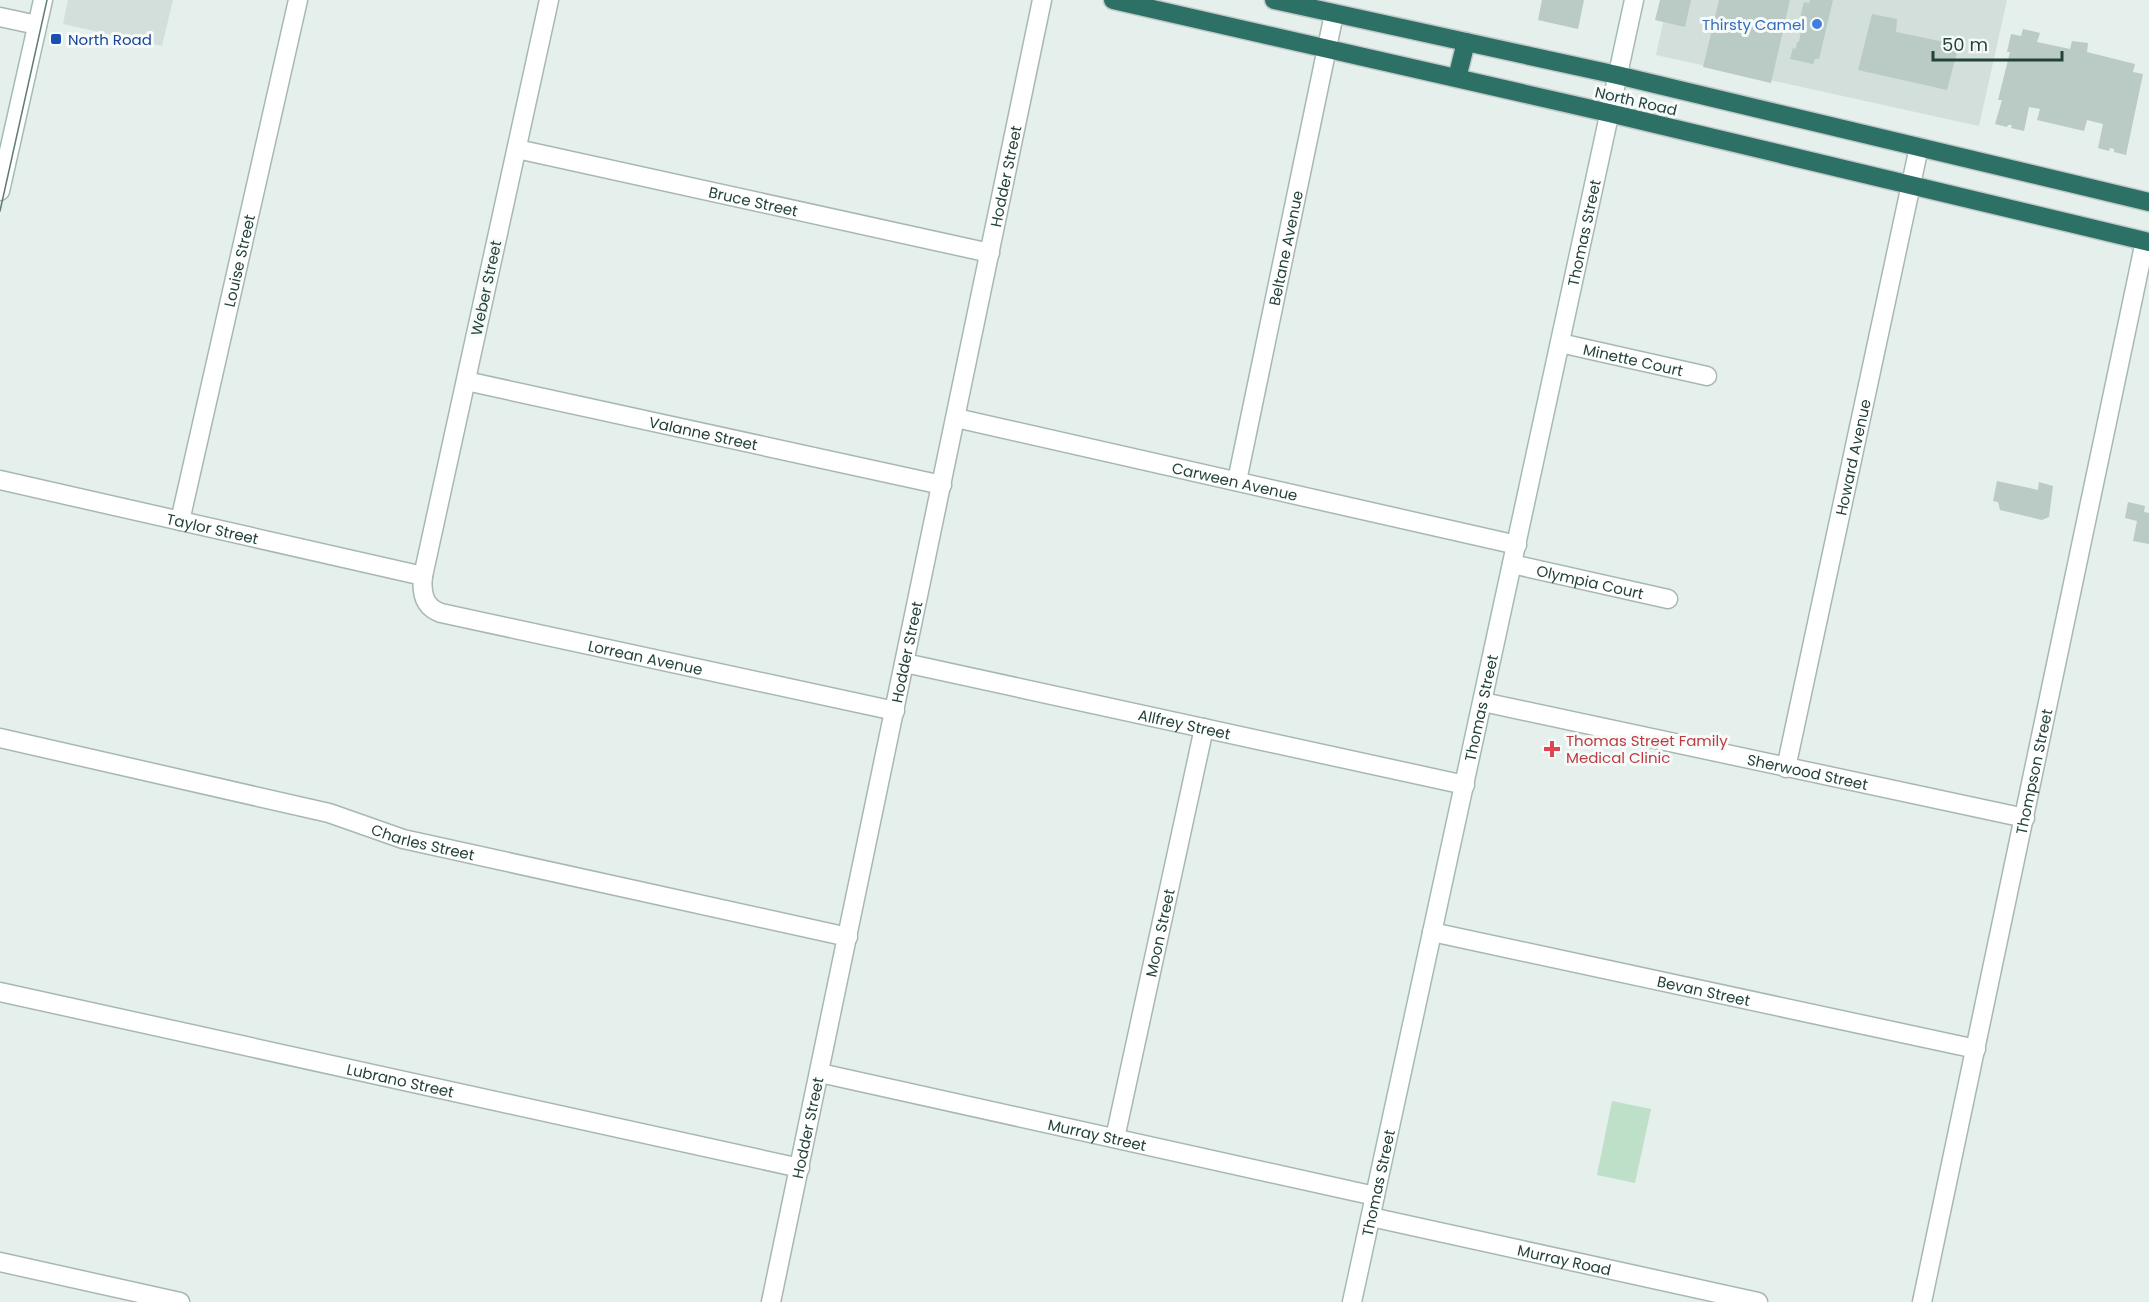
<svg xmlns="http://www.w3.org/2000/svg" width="2149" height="1302" font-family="Poppins,sans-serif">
  <rect width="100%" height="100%" fill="#e5efeb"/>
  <g fill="#d3dfda">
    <path d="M68,0H173L162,46L63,24Z"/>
    <path d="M1668,0H2007L1979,126L1656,55Z"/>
  </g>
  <path fill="#bee0c9" d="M1612,1101L1651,1109L1635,1183L1597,1175Z"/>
  <g fill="#bacac4">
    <path d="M1542,0H1584L1578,29L1538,20Z"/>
    <path d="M1660,0H1691L1685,27L1655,20Z"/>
    <path d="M1719,0H1790L1771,83L1703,67Z"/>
    <path d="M1810,0H1833L1819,59H1815L1813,64L1790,59L1793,48L1796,49L1797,42H1799L1803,20L1800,18L1804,2L1809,3Z"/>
    <path d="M1872,14L1897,19L1896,32L1959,45L1947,90L1858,70Z"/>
    <path d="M2023,29L2040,33L2037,42L2070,49L2072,41L2088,43L2087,52L2135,64L2133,72L2143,74L2126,155L2114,152V149L2110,148L2109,151L2098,148L2103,124L2087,120L2084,131L2037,120L2040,109L2029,107L2024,131L2011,128L2012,125H2008L2007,127L1995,124L2002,100H1998L2010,52H2007L2011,34L2021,36Z"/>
    <path d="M1997,481L2038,490L2039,482L2053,486L2049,517L2042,520L2000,510L1998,502L1993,501Z"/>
    <path d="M2128,502L2145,506L2144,512L2149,513V544L2133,541L2137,521L2125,518Z"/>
  </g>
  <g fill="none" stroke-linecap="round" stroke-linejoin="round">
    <g stroke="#a7b8b3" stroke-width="21">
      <g id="street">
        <path id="s1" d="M549,0L423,576C421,593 424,607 441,613L895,711"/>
        <path d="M0,17L37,25"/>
        <path id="s2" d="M517,149L990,253"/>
        <path id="s3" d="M1560,343L1707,376"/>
        <path id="s4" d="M466,381L942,485"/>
        <path id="s5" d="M956,418L1517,545"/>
        <path id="s6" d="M0,480L423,576"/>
        <path id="s7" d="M1237,481L1334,14"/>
        <path id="s8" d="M180,521L298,0"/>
        <path id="s9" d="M1512,564L1668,599"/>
        <path id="s10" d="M905,663L1465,785"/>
        <path id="s11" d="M1483,702L2025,818"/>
        <path id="s12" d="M0,738L329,813L403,839L848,937"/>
        <path id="s13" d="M1786,768L1919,147"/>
        <path id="s14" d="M1432,932L1976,1049"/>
        <path id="s15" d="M0,992L800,1168"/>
        <path id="s16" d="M820,1073L1375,1196"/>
        <path id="s17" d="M1115,1138L1204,728"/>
        <path id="s18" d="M1371,1217L1758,1302"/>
        <path d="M0,1262L180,1302"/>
        <path id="s19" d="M771,1302L1042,0"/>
        <path id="s20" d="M1922,1302L2145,241"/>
      </g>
    </g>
    <g stroke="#a3bbb4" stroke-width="21">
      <g id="secondary">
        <path d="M0,191L43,0"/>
        <path id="s21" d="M1352,1302L1634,0"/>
      </g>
    </g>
    <g stroke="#c1cac8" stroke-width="21">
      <g id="highway">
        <path d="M1113,0L1609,113L2149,242"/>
        <path d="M1274,0L1617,75L2149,202"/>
        <path d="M1457,78L1466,42"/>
      </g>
    </g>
    <use href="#street" stroke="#fff" stroke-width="18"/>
    <use href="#secondary" stroke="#fff" stroke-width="18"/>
    <use href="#highway" stroke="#2d7066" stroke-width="18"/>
    <path stroke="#5e7d77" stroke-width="1.5" d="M0,211L47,0"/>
  </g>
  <circle fill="#3f7fe0" stroke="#f6fbf9" stroke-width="2" cx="1817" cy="24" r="6"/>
  <rect fill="#1a4fb4" stroke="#f6fbf9" stroke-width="2" x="50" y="33" width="12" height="12" rx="3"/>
  <path fill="#e0444e" stroke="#f6fbf9" stroke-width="2" d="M1549 740h6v6h6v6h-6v6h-6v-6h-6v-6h6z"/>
  <g text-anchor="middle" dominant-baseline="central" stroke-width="6" stroke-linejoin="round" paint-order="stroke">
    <g font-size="15" fill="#366cbe" stroke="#f6fbf9" text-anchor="end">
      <text x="1805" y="24">Thirsty Camel</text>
    </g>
    <g font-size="15" fill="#164399" stroke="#f6fbf9" text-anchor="start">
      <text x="68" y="39">North Road</text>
    </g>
    <g font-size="15" fill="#23423c" stroke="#f6fbf9">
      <text transform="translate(1636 101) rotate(13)">North Road</text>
      <text stroke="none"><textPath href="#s19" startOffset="1150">Hodder Street</textPath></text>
      <text stroke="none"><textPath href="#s2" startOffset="242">Bruce Street</textPath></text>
      <text stroke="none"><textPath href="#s21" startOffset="1094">Thomas Street</textPath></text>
      <text stroke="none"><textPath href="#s7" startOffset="238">Beltane Avenue</textPath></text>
      <text stroke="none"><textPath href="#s8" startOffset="267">Louise Street</textPath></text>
      <text transform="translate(486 288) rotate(-78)">Weber Street</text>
      <text stroke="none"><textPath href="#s3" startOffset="75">Minette Court</textPath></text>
      <text stroke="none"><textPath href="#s4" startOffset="243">Valanne Street</textPath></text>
      <text stroke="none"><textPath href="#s13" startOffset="318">Howard Avenue</textPath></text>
      <text stroke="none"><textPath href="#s5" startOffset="286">Carween Avenue</textPath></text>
      <text stroke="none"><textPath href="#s6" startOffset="218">Taylor Street</textPath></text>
      <text stroke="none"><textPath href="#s9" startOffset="80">Olympia Court</textPath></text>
      <text stroke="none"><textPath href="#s19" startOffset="664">Hodder Street</textPath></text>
      <text stroke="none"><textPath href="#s1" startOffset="844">Lorrean Avenue</textPath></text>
      <text stroke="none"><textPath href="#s21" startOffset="608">Thomas Street</textPath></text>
      <text stroke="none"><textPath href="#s10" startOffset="286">Allfrey Street</textPath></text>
      <text stroke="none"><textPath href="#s11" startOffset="332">Sherwood Street</textPath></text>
      <text stroke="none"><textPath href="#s20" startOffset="542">Thompson Street</textPath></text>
      <text stroke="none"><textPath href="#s12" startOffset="436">Charles Street</textPath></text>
      <text stroke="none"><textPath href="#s17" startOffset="210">Moon Street</textPath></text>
      <text stroke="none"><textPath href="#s14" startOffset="278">Bevan Street</textPath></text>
      <text stroke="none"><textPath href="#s15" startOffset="410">Lubrano Street</textPath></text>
      <text stroke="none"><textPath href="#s19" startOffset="178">Hodder Street</textPath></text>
      <text stroke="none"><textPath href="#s16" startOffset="284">Murray Street</textPath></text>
      <text stroke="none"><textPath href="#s21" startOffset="122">Thomas Street</textPath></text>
      <text stroke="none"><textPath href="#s18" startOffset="198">Murray Road</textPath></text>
    </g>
    <g font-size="15" fill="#be3a42" stroke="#f6fbf9" text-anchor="start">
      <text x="1566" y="740">Thomas Street Family<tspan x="1566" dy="17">Medical Clinic</tspan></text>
    </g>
  </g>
  <path d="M1933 51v9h129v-9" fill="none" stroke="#23423c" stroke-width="3"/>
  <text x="1942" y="51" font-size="18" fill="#23423c" stroke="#f6fbf9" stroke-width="4.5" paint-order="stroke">50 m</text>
</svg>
